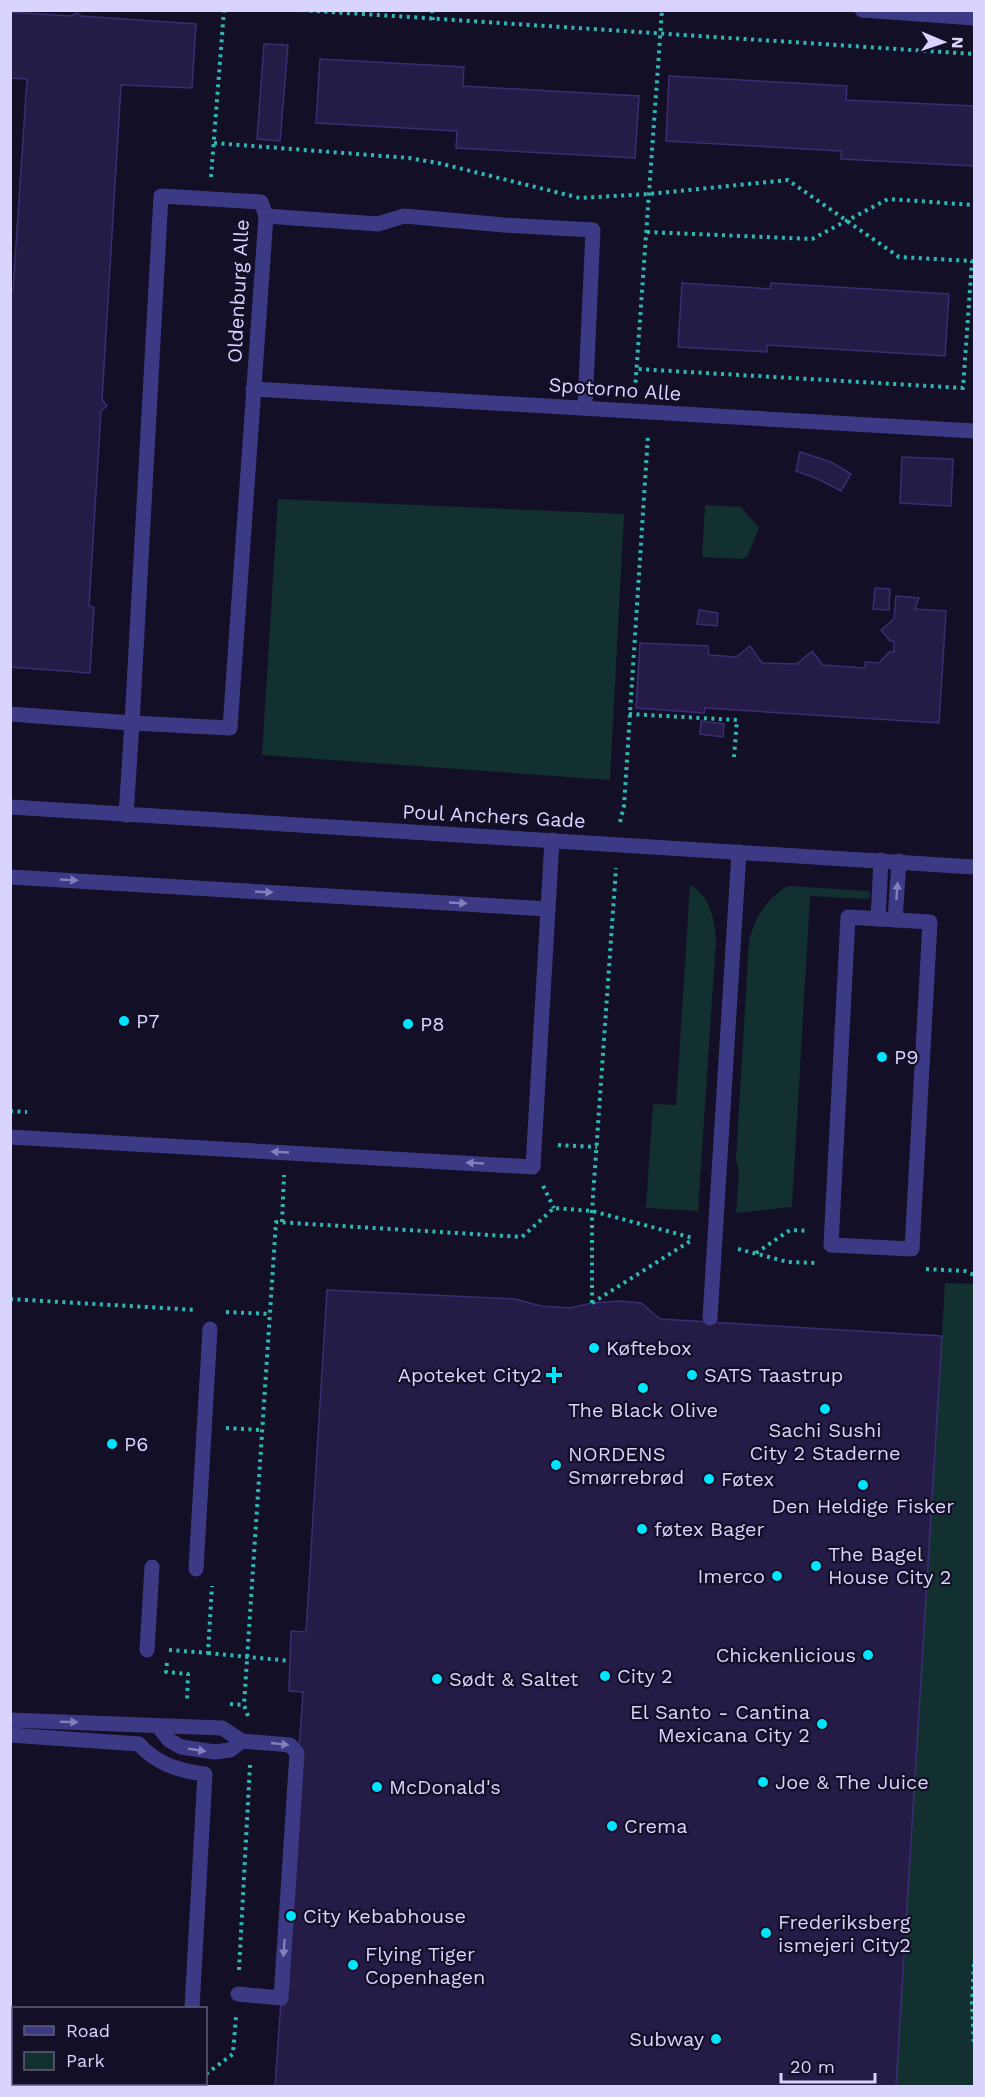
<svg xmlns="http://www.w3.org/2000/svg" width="985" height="2097" font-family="'Work Sans',sans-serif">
  <rect width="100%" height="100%" fill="#130f26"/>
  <g fill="#12302f">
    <path d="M278,499L624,514L610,780L262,755Z"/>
    <path d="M705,505L741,507L759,528L747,557L742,559L702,557Z"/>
    <path d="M690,885C710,895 715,920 716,940L698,1211L646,1208L653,1104L676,1105Z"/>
    <path d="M788,886L870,891V898L866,899L810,896L792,1207L736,1213L739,1171L736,1159L749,941C755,917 766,899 788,886Z"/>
    <path d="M945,1283L974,1284V2086H896Z"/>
  </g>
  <g fill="#241b47" stroke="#3b2d73" stroke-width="1.5">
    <path d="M10,12L71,16L77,13L81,16L196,24L192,88L121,85L102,399L107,406L101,411L89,606L94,607L90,673L10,667V291L13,290L27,79L10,78Z"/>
    <path d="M264,44L288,45L280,141L257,139Z"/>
    <path d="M320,59L464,67L463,86L639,96L635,158L456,148L457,131L316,123Z"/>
    <path d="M669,76L847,86L846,100L974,106V166L841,159V151L666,141Z"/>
    <path d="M682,283L770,289L771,283L949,294L945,356L767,345V352L678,347Z"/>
    <path d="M800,452L831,462L851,474L841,491L818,479L796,471Z"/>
    <path d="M902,457L953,459L951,506L900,503Z"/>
    <path d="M875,588L890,589L889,610L873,609Z"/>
    <path d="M896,596L919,598L915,609L946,611L939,723L705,708L704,713L636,708L640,643L708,646L709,655L736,657L750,646L762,663L797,664L812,651L823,665L865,668V662L879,663L889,652H894V641H890L881,630L894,619Z"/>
    <path d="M699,610L718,613L717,626L697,624Z"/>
    <path d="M701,721L724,724L723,737L700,734Z"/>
    <path d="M327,1290L515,1299L541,1306L570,1308L592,1303L620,1301L641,1303L660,1319L942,1336L896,2086H275L303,1692L289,1691L291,1631L306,1632Z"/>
  </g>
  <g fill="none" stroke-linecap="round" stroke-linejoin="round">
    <g stroke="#2fb8b0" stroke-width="4" stroke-dasharray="3 4.5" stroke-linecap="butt">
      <path d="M302,10L974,54"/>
      <path d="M432,10L433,20"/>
      <path d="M214,143L409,158L438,163L580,198L649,194L788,180L899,257L972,261L963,388L637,369"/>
      <path d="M211,177L224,10"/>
      <path d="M647,232L812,239L888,199L974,205"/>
      <path d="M635,390L662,10"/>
      <path d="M629,714L737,720L734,757"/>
      <path d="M620,822L624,806L648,435"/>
      <path d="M10,1111L27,1112"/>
      <path d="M558,1145L597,1147"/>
      <path d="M543,1186L554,1208"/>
      <path d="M282,1222L284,1175"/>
      <path d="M738,1249L788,1262L816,1263"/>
      <path d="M756,1253L790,1230L809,1231"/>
      <path d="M926,1269L965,1271L974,1275"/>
      <path d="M10,1299L197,1310"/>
      <path d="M592,1303V1211L616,868"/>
      <path d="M592,1303L692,1240"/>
      <path d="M226,1312L270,1314"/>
      <path d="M226,1428L261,1430"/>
      <path d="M169,1650L208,1653L212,1586"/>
      <path d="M167,1663L166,1672L188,1674L187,1701"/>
      <path d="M230,1704L244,1705"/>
      <path d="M248,1716L244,1705L276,1222L522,1237L554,1208L592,1211L693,1238"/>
      <path d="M974,1964L972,2004L974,2044"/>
      <path d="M239,1970L250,1765"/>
      <path d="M206,2074L233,2054L236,2017"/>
      <path d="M188,2086L192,2084"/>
    </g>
    <g stroke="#3d3a85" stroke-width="15">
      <path d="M266,216L378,224L404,216L504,225L593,230L585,407"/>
      <path d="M10,714L132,723"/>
      <path d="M10,877L548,909"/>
      <path d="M848,917L930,922L912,1249L831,1245Z"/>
      <path d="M878,919L881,860"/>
      <path d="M895,920L899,861"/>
      <path d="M10,1137L533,1167L552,840"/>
      <path d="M710,1318L739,852"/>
      <path d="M196,1569L210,1329"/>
      <path d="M147,1650L152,1567"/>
      <path d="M10,1720L222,1728L242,1741L290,1745L297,1753L281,1998L238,1994"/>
      <path d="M158,1726L169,1740L181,1747L215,1752L230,1750L242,1741"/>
      <path d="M10,1735L139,1744C156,1764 180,1771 205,1774L192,2008"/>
    </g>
    <g stroke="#3d3a85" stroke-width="15">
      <path d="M862,10L974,18"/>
      <path d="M253,389L974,431"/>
      <path d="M10,807L974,867"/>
      <path d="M126,815L132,723L230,728L266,216L261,202L161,196L132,723"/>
    </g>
    <path stroke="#2fb8b0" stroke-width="4" stroke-dasharray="3 4.5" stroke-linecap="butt" d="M208,1653L290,1661"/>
  </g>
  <defs><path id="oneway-solid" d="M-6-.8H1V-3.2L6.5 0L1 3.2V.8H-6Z" transform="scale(1.5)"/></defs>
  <g fill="#837fbc">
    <use href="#oneway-solid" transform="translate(69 880) rotate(3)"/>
    <use href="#oneway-solid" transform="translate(897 891) rotate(-86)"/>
    <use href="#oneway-solid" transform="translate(264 892) rotate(3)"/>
    <use href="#oneway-solid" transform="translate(458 903) rotate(3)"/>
    <use href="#oneway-solid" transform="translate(280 1152) rotate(-177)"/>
    <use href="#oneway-solid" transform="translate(475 1163) rotate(-177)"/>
    <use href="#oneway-solid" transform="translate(69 1722) rotate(2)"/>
    <use href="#oneway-solid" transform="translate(280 1744) rotate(6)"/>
    <use href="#oneway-solid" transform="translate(197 1750) rotate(9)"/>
    <use href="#oneway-solid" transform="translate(284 1948) rotate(94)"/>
  </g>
  <g fill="#00e5ff" stroke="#130f26" stroke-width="2">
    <circle cx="124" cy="1021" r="6"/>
    <circle cx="408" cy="1024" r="6"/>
    <circle cx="882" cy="1057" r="6"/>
    <circle cx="594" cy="1348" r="6"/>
    <path d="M551 1366h6v6h6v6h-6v6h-6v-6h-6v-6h6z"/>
    <circle cx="692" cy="1375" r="6"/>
    <circle cx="643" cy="1388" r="6"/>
    <circle cx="825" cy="1409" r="6"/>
    <circle cx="112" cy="1444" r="6"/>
    <circle cx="556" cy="1465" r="6"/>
    <circle cx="709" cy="1479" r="6"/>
    <circle cx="863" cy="1485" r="6"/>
    <circle cx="642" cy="1529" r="6"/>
    <circle cx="816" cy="1566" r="6"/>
    <circle cx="777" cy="1576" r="6"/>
    <circle cx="868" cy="1655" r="6"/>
    <circle cx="605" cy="1676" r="6"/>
    <circle cx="437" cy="1679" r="6"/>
    <circle cx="822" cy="1724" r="6"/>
    <circle cx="763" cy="1782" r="6"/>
    <circle cx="377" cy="1787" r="6"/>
    <circle cx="612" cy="1826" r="6"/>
    <circle cx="291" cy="1916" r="6"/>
    <circle cx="766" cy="1933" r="6"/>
    <circle cx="353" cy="1965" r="6"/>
    <circle cx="716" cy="2039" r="6"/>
  </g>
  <g text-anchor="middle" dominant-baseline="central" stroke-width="4.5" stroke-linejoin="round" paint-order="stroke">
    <g font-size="20" fill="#d9d4ff" stroke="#130f26">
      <text transform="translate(238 291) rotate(-87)">Oldenburg Alle</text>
      <text transform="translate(615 389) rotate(4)">Spotorno Alle</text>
      <text transform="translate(494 816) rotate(3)">Poul Anchers Gade</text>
    </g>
    <g font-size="20" fill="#d9d4ff" stroke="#130f26" text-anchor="start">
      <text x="136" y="1021">P7</text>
      <text x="420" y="1024">P8</text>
      <text x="894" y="1057">P9</text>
      <text x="606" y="1348">Køftebox</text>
      <text x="542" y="1375" text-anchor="end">Apoteket City2</text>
      <text x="704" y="1375">SATS Taastrup</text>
      <text x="643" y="1410" text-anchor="middle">The Black Olive</text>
      <text x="825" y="1430" text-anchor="middle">Sachi Sushi<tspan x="825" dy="23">City 2 Staderne</tspan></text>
      <text x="124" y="1444">P6</text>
      <text x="568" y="1454">NORDENS<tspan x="568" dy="23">Smørrebrød</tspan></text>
      <text x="721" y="1479">Føtex</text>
      <text x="863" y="1506" text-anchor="middle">Den Heldige Fisker</text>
      <text x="654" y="1529">føtex Bager</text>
      <text x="828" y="1554">The Bagel<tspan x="828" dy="23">House City 2</tspan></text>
      <text x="765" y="1576" text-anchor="end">Imerco</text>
      <text x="856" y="1655" text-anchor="end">Chickenlicious</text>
      <text x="617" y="1676">City 2</text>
      <text x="449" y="1679">Sødt &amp; Saltet</text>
      <text x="810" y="1712" text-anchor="end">El Santo - Cantina<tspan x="810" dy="23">Mexicana City 2</tspan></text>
      <text x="775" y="1782">Joe &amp; The Juice</text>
      <text x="389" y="1787">McDonald's</text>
      <text x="624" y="1826">Crema</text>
      <text x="303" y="1916">City Kebabhouse</text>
      <text x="778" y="1922">Frederiksberg<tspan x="778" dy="23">ismejeri City2</tspan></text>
      <text x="365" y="1954">Flying Tiger<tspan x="365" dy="23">Copenhagen</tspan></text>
      <text x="704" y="2039" text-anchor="end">Subway</text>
    </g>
  </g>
  <rect width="985" height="2097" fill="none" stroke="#d9d4ff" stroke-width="24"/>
  <rect x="12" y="2007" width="195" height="78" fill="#130f26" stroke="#625e7d" stroke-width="1.5"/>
  <rect x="24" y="2026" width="30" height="9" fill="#3d3a85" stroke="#625e7d" stroke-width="1.5"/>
  <text x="66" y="2037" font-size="18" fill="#d9d4ff">Road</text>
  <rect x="24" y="2052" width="30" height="18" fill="#12302f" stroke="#625e7d" stroke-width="1.5"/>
  <text x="66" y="2067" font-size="18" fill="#d9d4ff">Park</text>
  <g transform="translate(943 42) rotate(92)" stroke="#130f26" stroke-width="4.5" paint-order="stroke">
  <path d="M0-4.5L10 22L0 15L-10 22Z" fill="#d9d4ff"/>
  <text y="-9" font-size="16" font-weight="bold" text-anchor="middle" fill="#d9d4ff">N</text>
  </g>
  <path d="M781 2073v9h94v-9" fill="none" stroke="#d9d4ff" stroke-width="3"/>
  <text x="790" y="2073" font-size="18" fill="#d9d4ff" stroke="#130f26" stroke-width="4.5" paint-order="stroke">20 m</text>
</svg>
